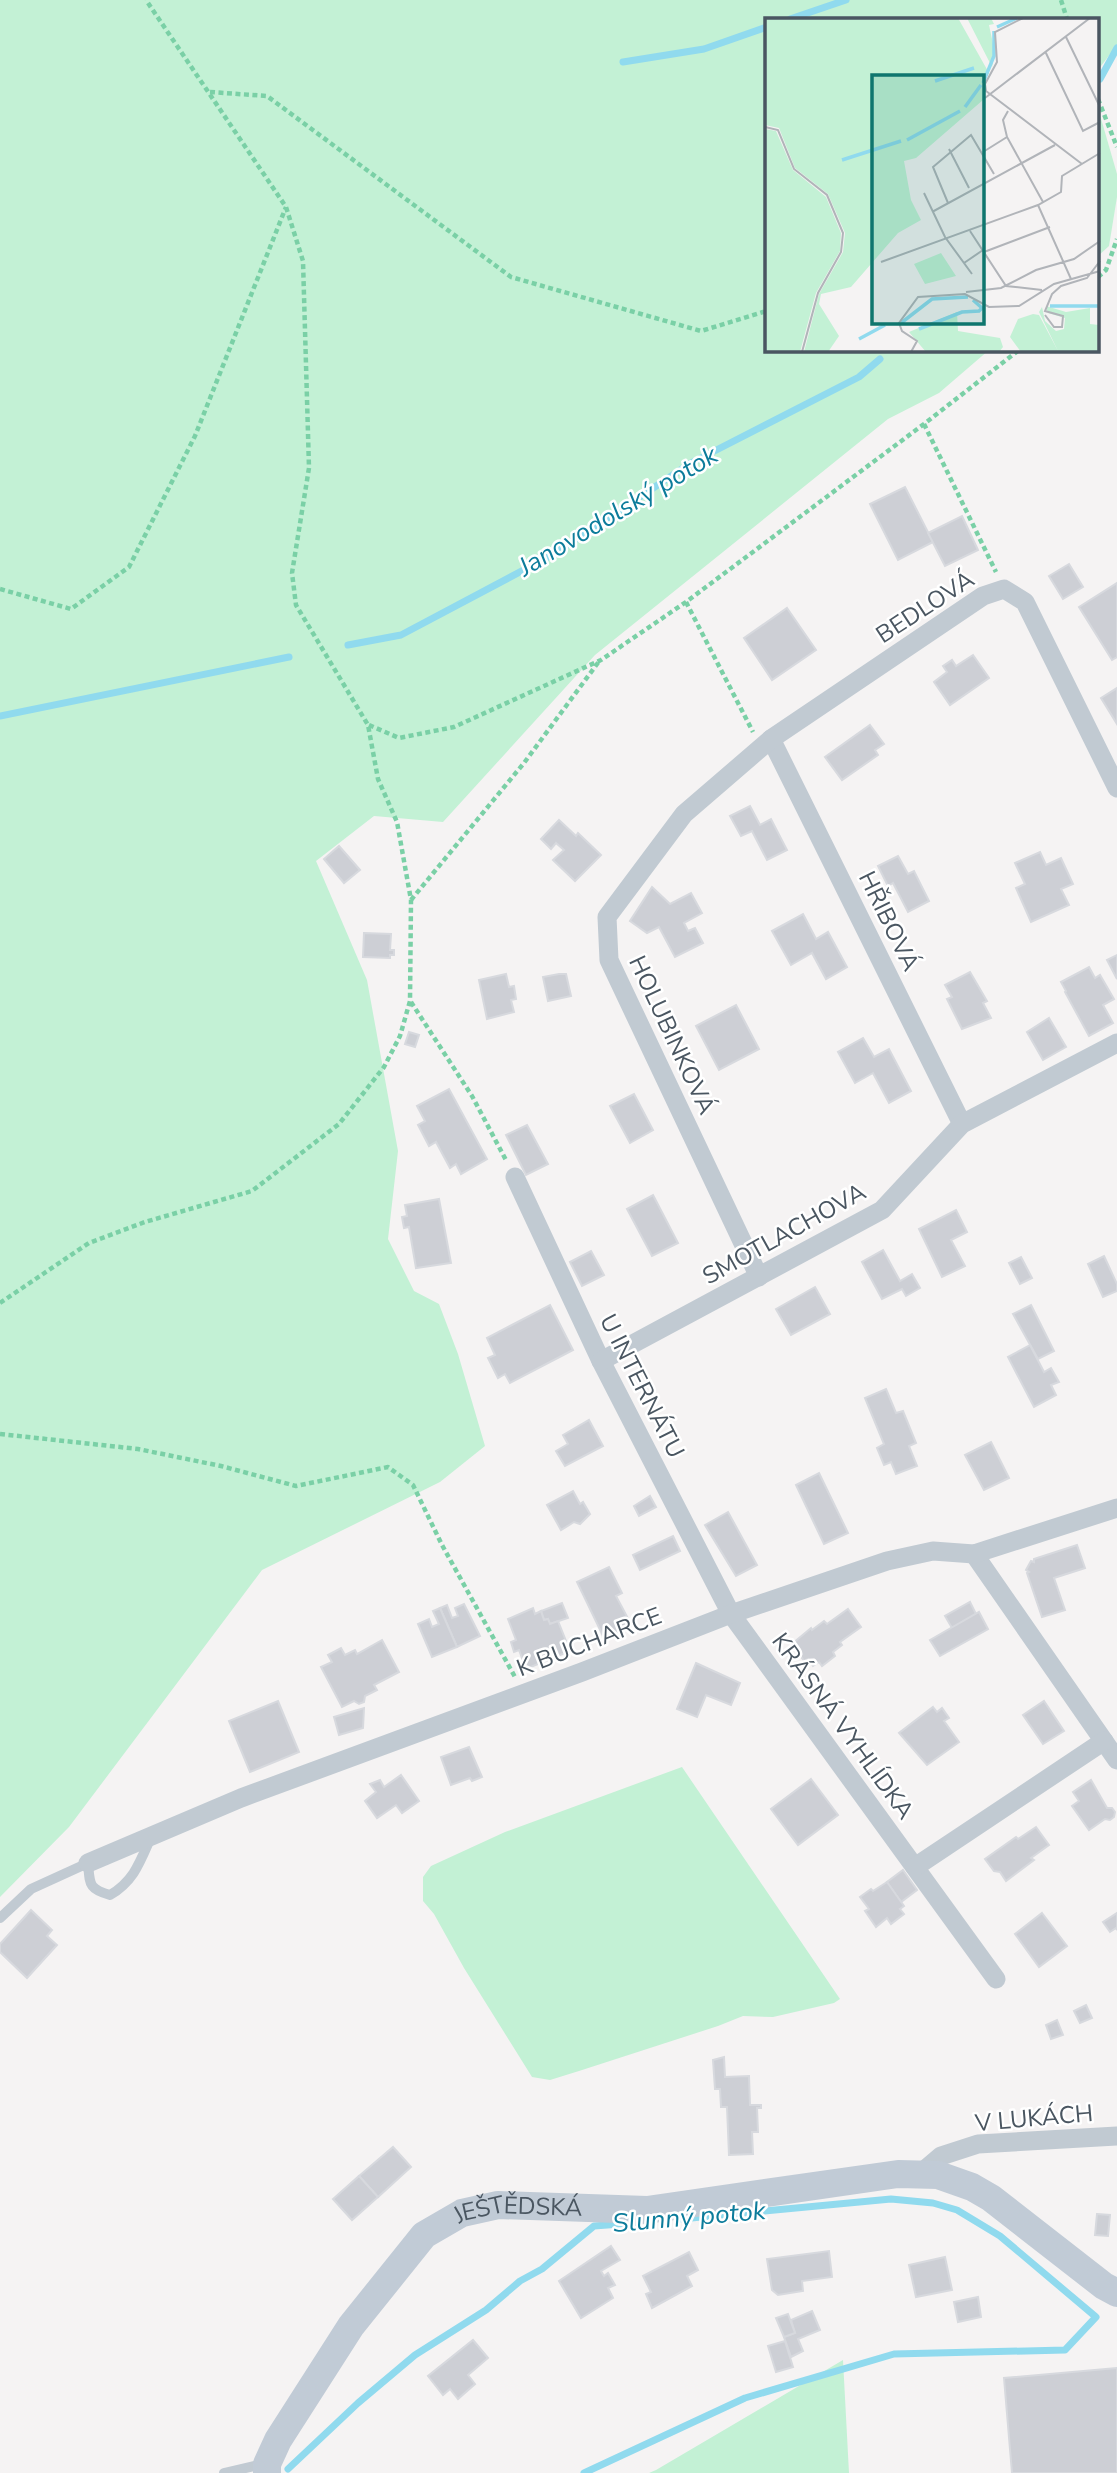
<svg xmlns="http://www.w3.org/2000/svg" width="1117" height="2473" font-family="'Nunito Sans',sans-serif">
  <rect width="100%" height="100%" fill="#f5f3f3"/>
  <g fill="#c3f1d5">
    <path d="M0,0H1117V45L1098,70V19H767V350H989L939,393L888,419L595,655L443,822L374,816L316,861L367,980L398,1151L388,1239L414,1291L439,1304L458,1354L485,1446L440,1482L262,1570L69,1827L0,1897Z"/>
    <path d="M1098,108L1117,174V197L1109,246L1098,256Z"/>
    <path d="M682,1767L840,1999L834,2003L773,2017L743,2016L718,2026L579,2071L550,2080L532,2077L464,1968L434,1914L423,1901V1877L431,1866L505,1832Z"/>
    <path d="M843,2360L849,2473H649L656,2470Z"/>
  </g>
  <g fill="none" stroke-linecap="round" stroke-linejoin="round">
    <g stroke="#90daee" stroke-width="7">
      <path d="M790,19L846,0"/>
      <path d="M623,62L704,49L767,27"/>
      <path d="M1100,79L1117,48"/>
      <path d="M348,645L401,635L552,555L691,463L859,377L880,359"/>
      <path d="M0,716L289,657"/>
      <path d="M288,2469L358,2403L415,2355L486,2310L520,2281L542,2269L594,2226L634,2223"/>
      <path d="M584,2473L745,2398L894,2354L1065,2350L1096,2317L1000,2236L957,2210L933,2203L891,2199L681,2219"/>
    </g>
  </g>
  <g fill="#cdcfd5" stroke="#d7d9de" stroke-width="2">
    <path d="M905,487L933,542L898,560L870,504Z"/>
    <path d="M962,516L978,550L945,566L928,533Z"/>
    <path d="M1069,564L1083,587L1063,599L1049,576Z"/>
    <path d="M1117,583V657L1112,660L1079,607Z"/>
    <path d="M787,608L816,650L772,680L744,638Z"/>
    <path d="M973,655L989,678L950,705L934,682L947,672L943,666L952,660L956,666Z"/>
    <path d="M1117,688V724L1101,698Z"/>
    <path d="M870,725L884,744L875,750L878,755L842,780L825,757Z"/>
    <path d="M750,806L760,825L771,819L787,850L767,860L752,831L741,836L730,816Z"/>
    <path d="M559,820L576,836L578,833L601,855L575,881L553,860L564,850L556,843L551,849L541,839Z"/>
    <path d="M339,846L360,870L344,883L324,859Z"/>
    <path d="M1040,852L1046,865L1061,858L1073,884L1061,889L1069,905L1031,922L1016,888L1025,884L1015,863Z"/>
    <path d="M898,856L908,874L914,871L929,901L908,912L893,883L888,886L878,866Z"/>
    <path d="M652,887L670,904L691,893L702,913L684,923L688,931L695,928L703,943L675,957L659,927L647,933L630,921Z"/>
    <path d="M803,914L816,939L828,932L847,967L826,979L812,953L791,965L772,931Z"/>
    <path d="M364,933L391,934L390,950H394V955H390V958L363,957Z"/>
    <path d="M1117,955V979L1107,960Z"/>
    <path d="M1089,967L1095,978L1100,975L1114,999L1103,1005L1113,1023L1089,1036L1065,992L1066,991L1061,982Z"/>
    <path d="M970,972L987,1001L983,1003L991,1018L962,1029L947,999L952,997L945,985Z"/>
    <path d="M506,974L509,987L514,986L516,999L511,1000L514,1012L487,1019L479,980Z"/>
    <path d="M559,974H566L571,996L548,1001L543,977Z"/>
    <path d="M736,1005L759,1049L719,1070L696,1026Z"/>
    <path d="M1049,1018L1066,1047L1043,1060L1027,1032Z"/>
    <path d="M409,1032L419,1035L415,1047L405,1044Z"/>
    <path d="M863,1038L874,1057L889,1049L911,1091L889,1103L873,1073L855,1083L838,1052Z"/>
    <path d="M449,1089L487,1159L461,1174L456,1164L450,1168L436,1142L429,1146L418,1125L425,1121L417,1106Z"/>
    <path d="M634,1094L653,1130L630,1143L610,1106Z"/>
    <path d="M527,1125L548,1164L526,1175L506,1135Z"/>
    <path d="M653,1195L678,1243L652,1256L627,1209Z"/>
    <path d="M439,1199L451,1263L416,1268L409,1227L404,1228L402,1217L407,1216L405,1205Z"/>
    <path d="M956,1210L967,1232L951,1240L965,1266L942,1277L919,1229Z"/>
    <path d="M883,1250L900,1281L912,1274L920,1288L906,1296L902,1289L882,1299L862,1262Z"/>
    <path d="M591,1251L604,1275L582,1286L570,1262Z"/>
    <path d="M1104,1256L1117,1284V1291L1103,1297L1088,1264Z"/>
    <path d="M1021,1257L1032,1278L1020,1284L1009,1263Z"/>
    <path d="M815,1287L830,1314L791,1335L776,1309Z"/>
    <path d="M550,1305L573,1350L510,1383L505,1374L498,1378L488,1358L495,1355L487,1338Z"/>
    <path d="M1031,1305L1054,1351L1038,1359L1013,1314Z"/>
    <path d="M1030,1345L1044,1372L1051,1368L1059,1382L1051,1385L1056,1395L1034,1407L1008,1357Z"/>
    <path d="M886,1389L896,1413L903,1411L916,1443L909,1446L917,1466L896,1474L891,1462L884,1465L877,1448L884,1444L865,1398Z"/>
    <path d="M589,1420L603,1446L565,1466L556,1451L568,1444L563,1435Z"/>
    <path d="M991,1442L1009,1478L984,1490L965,1455Z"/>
    <path d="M819,1473L848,1533L824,1544L796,1485Z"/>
    <path d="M573,1491L580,1504L583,1502L590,1514L580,1524L574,1522L561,1530L547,1505Z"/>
    <path d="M650,1496L656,1507L639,1516L634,1506Z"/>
    <path d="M728,1512L757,1565L736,1576L705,1525Z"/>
    <path d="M673,1536L680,1551L640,1570L633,1555Z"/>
    <path d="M1077,1545L1085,1568L1054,1578L1065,1610L1042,1617L1027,1573L1029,1572L1026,1570L1031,1561L1034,1562V1559Z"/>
    <path d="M609,1567L622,1593L616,1596L632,1626L604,1638L577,1582Z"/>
    <path d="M970,1602L976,1614L952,1628L945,1616Z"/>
    <path d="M562,1603L568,1618L550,1624L548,1619L544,1620L541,1611Z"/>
    <path d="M464,1604L480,1636L457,1647L440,1608L447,1605L452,1618L458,1616L455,1608Z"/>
    <path d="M440,1608L457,1647L432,1657L418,1624L429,1619L432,1627L439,1624L433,1611Z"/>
    <path d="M533,1608L535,1614L541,1611L544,1620L548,1619L550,1624L558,1621L570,1651L526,1669L519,1650L514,1652L511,1642L516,1640L508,1619Z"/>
    <path d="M848,1609L861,1627L840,1642L842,1645L833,1652L835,1656L822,1666L819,1662L813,1666L808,1659L804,1661L792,1644L811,1628L812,1630L824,1621L827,1624Z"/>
    <path d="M979,1612L988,1629L940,1656L930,1640Z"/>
    <path d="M382,1640L399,1672L374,1685L377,1690L365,1696L364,1702L359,1704L354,1701L342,1707L321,1667L332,1662L328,1655L341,1648L345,1655L355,1650L357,1654Z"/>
    <path d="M696,1663L740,1683L731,1705L706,1695L697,1717L677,1709Z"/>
    <path d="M278,1701L299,1752L250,1772L229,1721Z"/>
    <path d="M1044,1701L1064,1731L1043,1744L1023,1715Z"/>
    <path d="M933,1707L937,1712L942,1708L949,1718L944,1721L959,1742L927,1765L899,1733Z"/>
    <path d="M364,1708L363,1728L339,1735L334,1717Z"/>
    <path d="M469,1747L482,1777L472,1781L470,1778L451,1785L441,1757Z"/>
    <path d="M401,1775L419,1801L402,1813L396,1805L377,1818L365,1801L376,1792L370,1784L380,1780L384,1787Z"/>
    <path d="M811,1779L838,1815L798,1845L771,1809Z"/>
    <path d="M1091,1780L1107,1808H1112L1115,1812L1114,1817L1110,1820L1105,1819L1089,1830L1072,1806L1079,1801L1073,1792Z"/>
    <path d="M1036,1827L1049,1845L1031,1858L1034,1860L1006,1881L1000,1872L994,1871L985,1859L1016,1837L1018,1839Z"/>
    <path d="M903,1870L917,1890L901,1902L887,1882Z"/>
    <path d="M887,1882L904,1906L900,1909L904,1914L891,1924L887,1918L876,1927L865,1911L869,1909L860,1897L871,1889L873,1891Z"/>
    <path d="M31,1910L52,1930L47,1936L57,1945L27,1978L0,1952V1944Z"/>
    <path d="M1042,1913L1067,1946L1039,1967L1015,1934Z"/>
    <path d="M1117,1913V1930L1116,1928L1110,1932L1103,1922Z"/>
    <path d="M1086,2005L1092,2018L1080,2023L1074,2011Z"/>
    <path d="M1057,2020L1063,2035L1051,2039L1046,2025Z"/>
    <path d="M724,2057L725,2077L749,2076L750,2105H761V2108H757L758,2132H752L753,2154L729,2155L727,2107H721L720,2089H715L713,2060Z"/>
    <path d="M393,2147L411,2167L378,2197L359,2176Z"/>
    <path d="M359,2176L378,2197L352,2220L333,2199Z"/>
    <path d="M1097,2214L1110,2215L1108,2236L1095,2235Z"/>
    <path d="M611,2246L620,2260L601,2271L604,2276L608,2273L615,2285L608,2288L613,2298L581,2318L559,2281Z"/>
    <path d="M829,2251L832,2277L802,2281L803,2291L778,2295L772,2290L767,2259Z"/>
    <path d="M689,2252L698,2270L687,2276L692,2286L652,2308L646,2294L651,2292L643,2276Z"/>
    <path d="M945,2257L952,2290L916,2297L909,2265Z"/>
    <path d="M978,2297L981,2317L958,2322L954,2302Z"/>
    <path d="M812,2311L820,2330L798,2339L803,2351L791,2357L784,2337L795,2333L791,2320Z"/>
    <path d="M788,2314L795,2333L784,2337L776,2318Z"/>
    <path d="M473,2340L488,2358L468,2375L475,2384L458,2399L450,2389L443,2395L428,2376Z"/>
    <path d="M785,2341L793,2367L776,2372L768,2346Z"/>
    <path d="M1117,2368V2473H1012L1004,2378Z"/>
  </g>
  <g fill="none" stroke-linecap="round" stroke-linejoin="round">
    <g stroke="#7ad0a6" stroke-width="4.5" stroke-dasharray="5 3.5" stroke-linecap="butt">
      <path d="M1061,0L1067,19"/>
      <path d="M210,92L267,96L511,277L701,331L763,312H767"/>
      <path d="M1098,99L1117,147"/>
      <path d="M1098,277L1106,270L1117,239"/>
      <path d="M924,424L996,572"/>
      <path d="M0,589L71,609L129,567L195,436L286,207"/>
      <path d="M686,602L753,732"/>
      <path d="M369,725L399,738L454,727L601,660L686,602L924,424L1019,350"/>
      <path d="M411,900L524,763L600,660"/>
      <path d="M411,1002L472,1096L507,1162"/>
      <path d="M0,1303L89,1243L145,1222L252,1191L339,1124L384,1067L400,1036L410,1001L411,900L397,822L378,779L368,725L296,605L292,573L309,468L303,261L286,207L146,0"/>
      <path d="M0,1434L138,1449L221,1466L296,1486L388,1467L413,1485L442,1545L515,1677"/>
    </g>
    <g stroke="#c1cad2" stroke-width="10">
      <path d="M0,1918L31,1889L88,1863C90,1884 88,1889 110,1895C134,1881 140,1862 151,1837"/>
      <path d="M224,2473L263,2464"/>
    </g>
    <g stroke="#c1cad2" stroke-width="19">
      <path d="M771,739L962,1124"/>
      <path d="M515,1177L601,1361L731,1614L996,1979"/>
      <path d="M759,1277L609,960L607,917L684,814L771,739L983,596L1004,589L1025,602L1117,788"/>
      <path d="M601,1361L882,1210L962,1124L1117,1043"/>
      <path d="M974,1554L1117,1760"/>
      <path d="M88,1863L241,1798L582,1672L731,1614L887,1561L933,1551L974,1554L1117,1508"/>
      <path d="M915,1867L1104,1741"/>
      <path d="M921,2173L941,2156L978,2144L1117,2136"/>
    </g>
    <path stroke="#c1cbd6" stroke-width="28" id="s1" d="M267,2473V2464L278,2440L351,2326L424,2235L462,2213L498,2205L647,2210L898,2174L938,2175L972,2187L991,2198L1104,2286L1117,2293"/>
  </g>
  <g text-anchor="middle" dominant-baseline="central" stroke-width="5" stroke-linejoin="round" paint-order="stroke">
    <g font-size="24" fill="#4a5661" stroke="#fff">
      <text transform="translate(925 607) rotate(-33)">BEDLOVÁ</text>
      <text transform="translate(889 921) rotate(64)">HŘIBOVÁ</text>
      <text transform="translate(672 1035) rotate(65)">HOLUBINKOVÁ</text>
      <text transform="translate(784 1234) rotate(-29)">SMOTLACHOVA</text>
      <text transform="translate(642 1386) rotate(63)">U INTERNÁTU</text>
      <text transform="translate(589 1642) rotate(-21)">K BUCHARCE</text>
      <text transform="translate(843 1726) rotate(54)">KRÁSNÁ VYHLÍDKA</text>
      <text transform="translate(1034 2118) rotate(-5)">V LUKÁCH</text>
      <text stroke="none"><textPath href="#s1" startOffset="388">JEŠTĚDSKÁ</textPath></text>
    </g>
    <g font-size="26" font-style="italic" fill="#0c7c9b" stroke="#fff">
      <text transform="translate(618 511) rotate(-31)">Janovodolský potok</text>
      <text transform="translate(689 2217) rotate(-5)">Slunný potok</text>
    </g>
  </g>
  <g transform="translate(765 18)">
    <rect width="334" height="334" fill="#f5f3f3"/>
    <path d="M0,0H193L224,55L217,65L218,82L151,140L139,143L146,182L156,202L133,215L86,269L56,276L54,286L74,318L63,334H39L54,276L78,234L80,215L63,176L30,150L14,110L0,107ZM202,0H226L229,6L224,7L230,35L227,49ZM0,111L11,113L28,152L61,179L76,215L75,233L51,275L35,334H0ZM176,235L191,258L160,266L149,246ZM281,288L301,294L325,290V306L334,307V334H256L245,319L253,301L268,296L274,297L293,333L274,294L277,289L280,303L291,313L299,311L300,300L283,295ZM192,294L193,313L235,320L238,329L234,334H161L144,314Z" fill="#c3f1d5"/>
    <path fill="none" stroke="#90daee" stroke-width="3.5" d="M232,9L252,0M170,63L209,50M218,65L229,38V13M200,89L216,67M142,122L195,93M77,142L136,123M285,288H335M136,305L167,281L203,279M154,311L197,294L214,293L217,290L208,282M94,321L120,307"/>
    <path fill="none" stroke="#b1b4b9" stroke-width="2" d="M258,0L230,14L232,44L220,66L221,73L317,146M301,19L335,89M280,33L318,113L335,104M220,80L325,0M243,93L238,102L242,119L278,184M0,109L13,112L29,151L62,177L78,215L76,234L53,275L37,334M184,131L204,170M218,134L242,119M159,175L180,219L207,256M183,185L168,149L206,117L229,156M273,187L306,261M167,194L290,127M205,213L241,268L277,272M219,234L285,209M116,244L273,187L296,174L297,158L335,135M199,245L218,232M201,274L236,270L271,252L309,241L335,223M280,297L289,309H297L298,298L280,293L287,276L296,268L322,260L335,243M146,334L152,323L137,313L134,305L153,279L200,276L224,289L254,288L289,266L335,253"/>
    <path fill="#0f766e" fill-opacity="0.15" stroke="#0f766e" stroke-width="3.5" d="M107,57H219V306H107Z"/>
    <rect width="334" height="334" fill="none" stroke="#4a5661" stroke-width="3.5"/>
  </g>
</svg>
